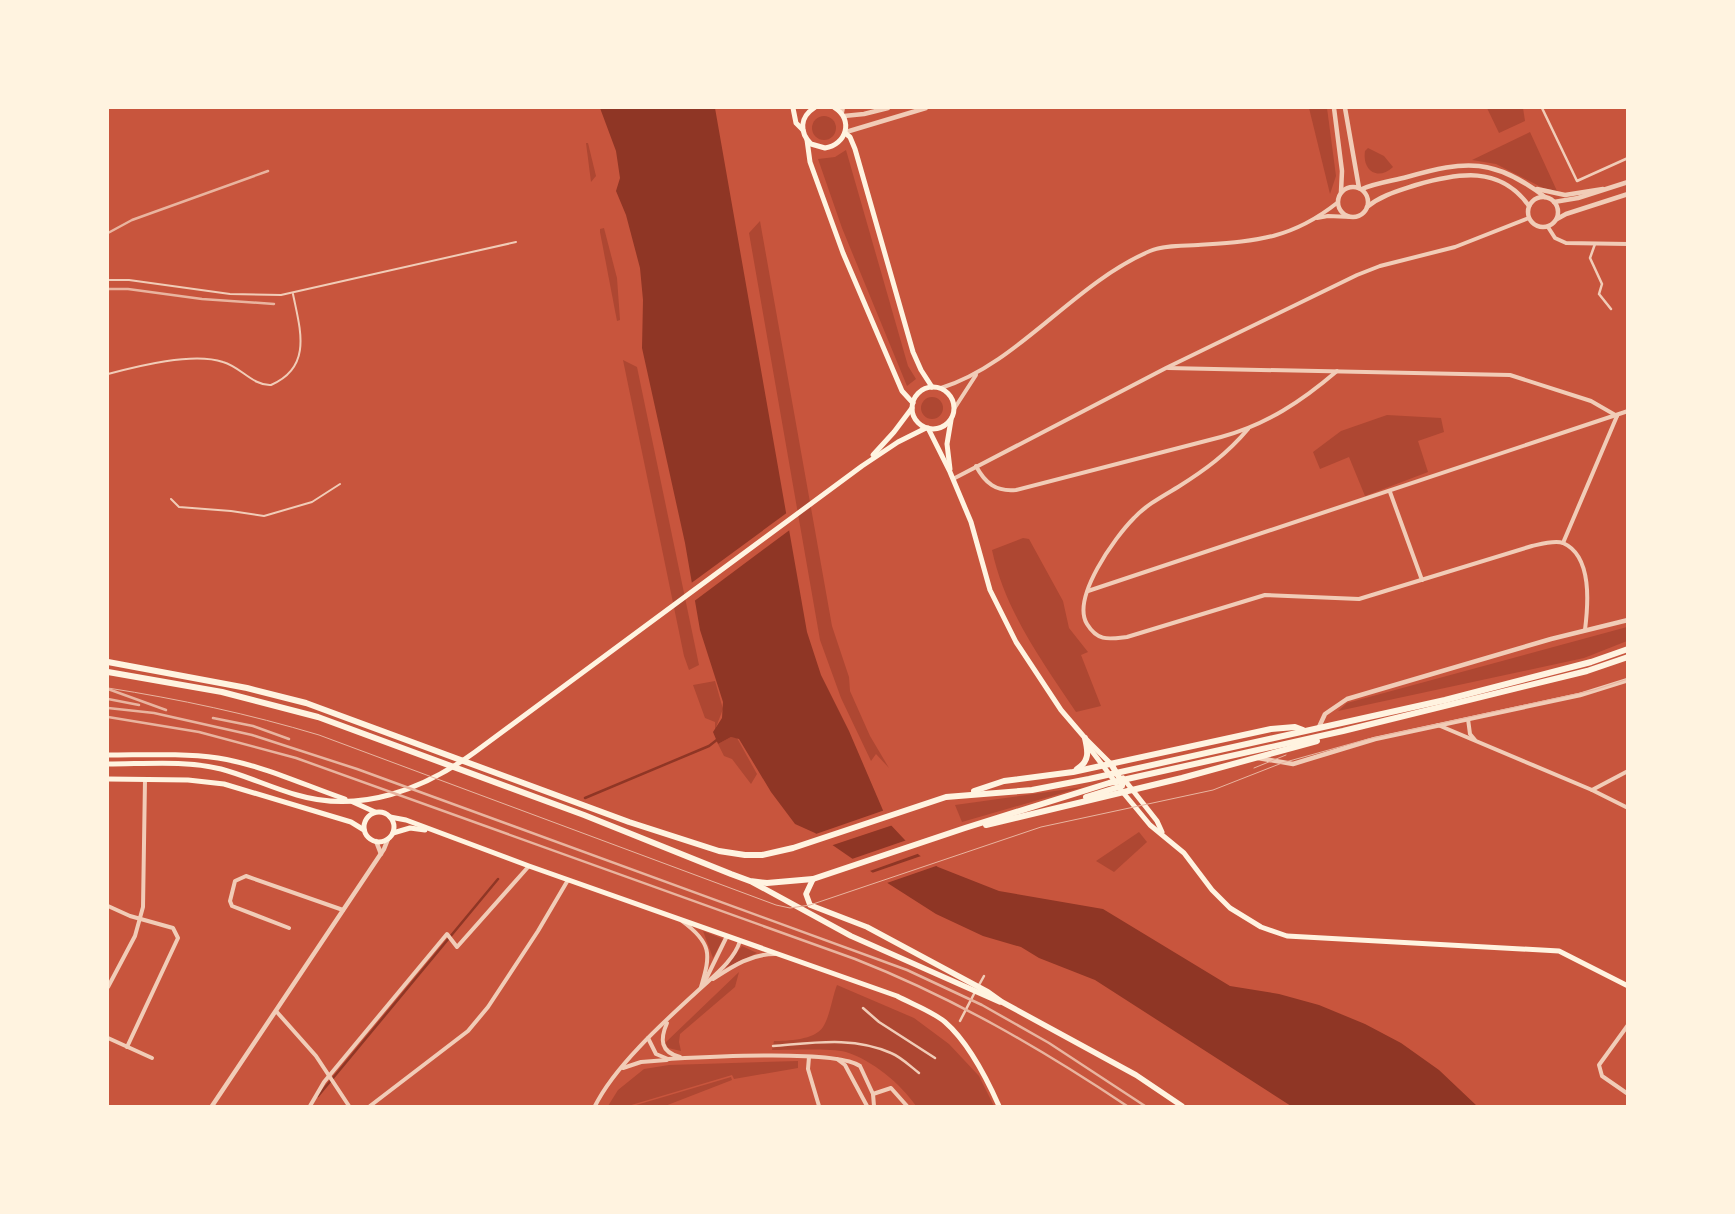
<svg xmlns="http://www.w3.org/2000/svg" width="1735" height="1214" font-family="'Exo 2',sans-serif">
  <rect width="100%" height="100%" fill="#c8553d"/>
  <g fill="#ae4732">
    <path d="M1309,108H1327L1336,176L1330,194Z"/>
    <path d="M1487,108H1523L1525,121L1499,133Z"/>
    <circle cx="824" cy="128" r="12"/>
    <path d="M1530,132L1557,191L1543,188L1496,164L1472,160Z"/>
    <path d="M586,143H588L596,176L591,182Z"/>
    <path d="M1368,148L1384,156L1393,167C1378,181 1362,171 1365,151Z"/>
    <path d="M846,150L908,366L916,379L907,386L842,228L818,159L835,157Z"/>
    <path d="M760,221L832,626L849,677L850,691L870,736L889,768L876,754L871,761L841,698L820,640L749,233Z"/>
    <path d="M604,228L617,278L620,320L617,321L600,232V229Z"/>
    <path d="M623,360L637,367L699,665L689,670L684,656Z"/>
    <circle cx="932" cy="408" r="11"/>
    <path d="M1387,415L1441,418L1444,432L1418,441L1428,472L1365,496L1349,457L1320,469L1313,452L1341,431Z"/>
    <path d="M1023,538L1029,539L1063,601L1069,628L1088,652L1081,655L1101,706L1076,712C1042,661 1005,611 992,550Z"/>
    <path d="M1627,627V641L1584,658L1338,711L1347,703Z"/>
    <path d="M715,681L723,709L715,730V722L705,718L693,685Z"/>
    <path d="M731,737L737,738L757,774L751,784L732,759L724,756L718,744Z"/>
    <path d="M1083,787L962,822L955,805Z"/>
    <path d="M1139,832L1147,842L1114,872L1096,861Z"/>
    <path d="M703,931L723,939L713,958Z"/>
    <path d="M742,946L757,953L725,968Z"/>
    <path d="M739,972L735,987L680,1034L679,1042L681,1051L668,1048L665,1043Z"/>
    <path d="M837,985L914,1018L949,1044L979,1076L994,1106H916C901,1084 872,1060 846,1052C831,1048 789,1050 772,1050L774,1041C787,1041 815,1040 823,1027C830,1016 832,998 837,985Z"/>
    <path d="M798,1061V1068L734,1079L732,1075L628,1106H608L618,1090L644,1069L669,1065Z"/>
    <path d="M731,1077L732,1080L665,1106H633Z"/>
  </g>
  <path fill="#8f3625" d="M600,108H715L807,632L821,675L849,731L888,822L919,855L938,867L999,891L1103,909L1230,986L1279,994L1319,1005L1365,1024L1401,1043L1439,1070L1477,1106H1291L1095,980L1039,958L1021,947L983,936L936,914L889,884L815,833L795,824L771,792L739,739L731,737L718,744L713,732L722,718L723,702L700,630L685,543L642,348L643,300L640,268L626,215L616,191L620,178L616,151Z"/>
  <g fill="#c8553d">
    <path d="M788,512L791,529L693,602L690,584Z"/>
    <path d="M885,810L893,825L830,846L813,835Z"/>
    <path d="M907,840L920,853L867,872L849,860Z"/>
    <path d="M924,855L939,865L884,884L869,874Z"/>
  </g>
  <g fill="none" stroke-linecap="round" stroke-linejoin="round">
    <g stroke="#8f3625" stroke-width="2.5">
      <path d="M585,798L709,746L718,739"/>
      <path d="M318,1096L498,879"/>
    </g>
    <g stroke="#f1ccb7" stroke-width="2">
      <path d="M108,280H129L230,294L281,295L516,242"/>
      <path d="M108,374C138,366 193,352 223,362C241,367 253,386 271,385C313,367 300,329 293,294"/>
      <path d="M171,499L179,507L231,511L264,516L312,502L340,484"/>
    </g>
    <g stroke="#f1ccb7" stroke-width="2.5">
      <path d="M1542,108L1577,181L1628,158"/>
      <path d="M1595,244L1590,258L1602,284L1599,294L1611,309"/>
      <path d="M979,985L984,976"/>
      <path d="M863,1008L879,1022L935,1058"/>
      <path d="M960,1021L975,992"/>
      <path d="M773,1046C813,1043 853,1036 891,1053C901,1057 910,1066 919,1073"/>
    </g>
    <g stroke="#f1ccb7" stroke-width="4">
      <path d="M842,113L843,108"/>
      <path d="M1317,218L1328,216L1351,217"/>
      <path d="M1548,227L1555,238L1566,243L1628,244"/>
      <path d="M1168,368L1510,375L1591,401L1617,416"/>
      <path d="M941,388C1018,364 1073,284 1150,251C1164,245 1183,246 1198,245C1255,241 1290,240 1337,203"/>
      <path d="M954,409L976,375"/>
      <path d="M1248,429C1227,454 1205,470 1178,487C1163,496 1146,505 1134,518C1115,537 1071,598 1087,624C1098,642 1109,639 1127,637L1265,595L1359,599L1532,546C1541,544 1555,540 1563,543C1593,556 1588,606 1585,630"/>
      <path d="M976,466C985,483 996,492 1016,490L1221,437C1266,425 1302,401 1337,371"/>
      <path d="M953,479L1166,368L1357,275L1380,266L1455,247L1529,218"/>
      <path d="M1390,492L1422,580"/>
      <path d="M1563,543L1617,416"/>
      <path d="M1088,591L1628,411"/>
      <path d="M1468,719L1470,734L1475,740"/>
      <path d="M1438,725L1592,790L1628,808"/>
      <path d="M1592,790L1628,771"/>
      <path d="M108,906L130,916L173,928L178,938L127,1047"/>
      <path d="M682,921C712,943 711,954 701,987"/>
      <path d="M289,928L232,906L230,901L235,881L246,876L343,910"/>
      <path d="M713,979C733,966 751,954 775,954"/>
      <path d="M705,981L727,936"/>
      <path d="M108,987L135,936L143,907L145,780"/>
      <path d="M276,1011L316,1056L349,1106"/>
      <path d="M667,1023C660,1039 660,1052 680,1057"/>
      <path d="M1628,1025L1599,1065L1602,1076L1628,1094"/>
      <path d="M108,1038L152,1058"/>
      <path d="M648,1038L656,1054L668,1059C704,1057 836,1049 860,1066L873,1094L874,1106"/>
      <path d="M809,1057L808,1069L819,1106"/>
      <path d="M837,1059L845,1065L867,1106"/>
      <path d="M623,1068L641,1062L667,1060"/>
      <path d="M873,1094L891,1088L907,1106"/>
      <path d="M310,1106L324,1082L447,934L457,947L529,866"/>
      <path d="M370,1106L468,1031L488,1007L538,931L568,880"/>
      <path d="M595,1106C615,1065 667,1019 702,987C716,974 734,960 740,941"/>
    </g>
    <g stroke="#f1ccb7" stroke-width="4.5">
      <path d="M1334,108L1342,171L1341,192"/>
      <path d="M1345,108L1359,188"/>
      <path d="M844,116L864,114L888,108"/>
      <path d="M846,132L926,108"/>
      <circle cx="1353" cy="202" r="15"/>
      <path d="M1362,189C1376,183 1392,181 1407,177C1466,160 1494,158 1545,197"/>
      <path d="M1537,189L1565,195L1603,189"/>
      <circle cx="1543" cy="212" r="15"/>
      <path d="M1554,202L1578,198L1628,182"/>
      <path d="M1367,207C1382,195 1398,191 1416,185C1458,173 1500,165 1529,206"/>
      <path d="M1557,219L1566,214L1628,194"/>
      <path d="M1319,727L1325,714L1347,699L1551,639L1628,620"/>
      <path d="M1258,758L1293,764L1375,739L1580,695L1628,680"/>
      <path d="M376,841L381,854"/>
      <path d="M212,1106L384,849L388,839"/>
    </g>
    <g stroke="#fff3e0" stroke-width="5">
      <path d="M793,108L796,123L803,130"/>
      <path d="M814,108C800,117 799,132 811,144L825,148C846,145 854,120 835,108"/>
      <path d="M845,133L850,137L855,149L913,352L921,370L932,387"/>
      <path d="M807,140L810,162L843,253L902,391L913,403"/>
      <circle cx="933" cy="408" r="21"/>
      <path d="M928,428L950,472L971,522L990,590L1016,642L1061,710L1085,738L1113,766"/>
      <path d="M873,455L894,432L912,408"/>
      <path d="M950,469L947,444L951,420"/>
      <path d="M1088,746L1116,783"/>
      <path d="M108,755C144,755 182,753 218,758C262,765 304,785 345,799"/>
      <path d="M108,764C145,764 185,760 221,769C247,776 272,788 297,795C361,814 424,789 475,752L862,466L898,442L926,428"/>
      <path d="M1123,778L1157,821L1162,832"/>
      <path d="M108,779L188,780L224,784L351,822L364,830"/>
      <path d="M1121,790L1150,825L1184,853L1212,890L1230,908L1261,927L1287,936L1559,951L1628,986"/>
      <path d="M353,802L375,812"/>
      <circle cx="379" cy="827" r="15"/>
      <path d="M390,817L406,820L529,866L897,996C912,1004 932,1011 945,1022C968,1042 987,1079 999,1106"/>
      <path d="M393,833L410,828L425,830"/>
    </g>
    <g stroke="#fff3e0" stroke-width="5.5">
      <path d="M813,879L806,894L810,905L867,927L988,992L1002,1002L1136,1075L1182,1106"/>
      <path d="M752,882L851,936L1000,1002"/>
    </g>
    <g stroke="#fff3e0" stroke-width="6">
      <path d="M108,662L247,688L306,703L629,822L719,851L745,855H762L793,848L946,797L1032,790L1089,779L1445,700L1591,662L1628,649"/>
      <path d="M108,672L222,692L318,717L584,815L731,874L750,881L767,883L813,879L965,828L1109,783L1343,731L1587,671L1628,657"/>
      <path d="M1077,769C1090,761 1088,751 1085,738"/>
      <path d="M974,791L1004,781L1073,772L1271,729L1295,727L1303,730"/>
      <path d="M1086,797L1122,786V782L1111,764"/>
      <path d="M986,825L1182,778L1317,741"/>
    </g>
    <g stroke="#e9b49f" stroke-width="1">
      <path d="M108,688C179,699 249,714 319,735L776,905L790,908L810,905L1041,827L1213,790L1282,763L1368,739L1594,690L1628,679"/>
      <path d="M1254,768L1286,755"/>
    </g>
    <g stroke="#e9b49f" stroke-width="2.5">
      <path d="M108,233L132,220L268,171"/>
      <path d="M108,289H128L202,299L274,304"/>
      <path d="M108,689L166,710"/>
      <path d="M108,699L139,705"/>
      <path d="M108,708L154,713L252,735L357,769L907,970L982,1005L1049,1043L1145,1106"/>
      <path d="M108,717L199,732L296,758L855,959C952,997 1040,1048 1127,1106"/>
      <path d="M213,718L253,726L289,739"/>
    </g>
  </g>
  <rect width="1735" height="1214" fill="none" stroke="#fff3e0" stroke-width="218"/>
</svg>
